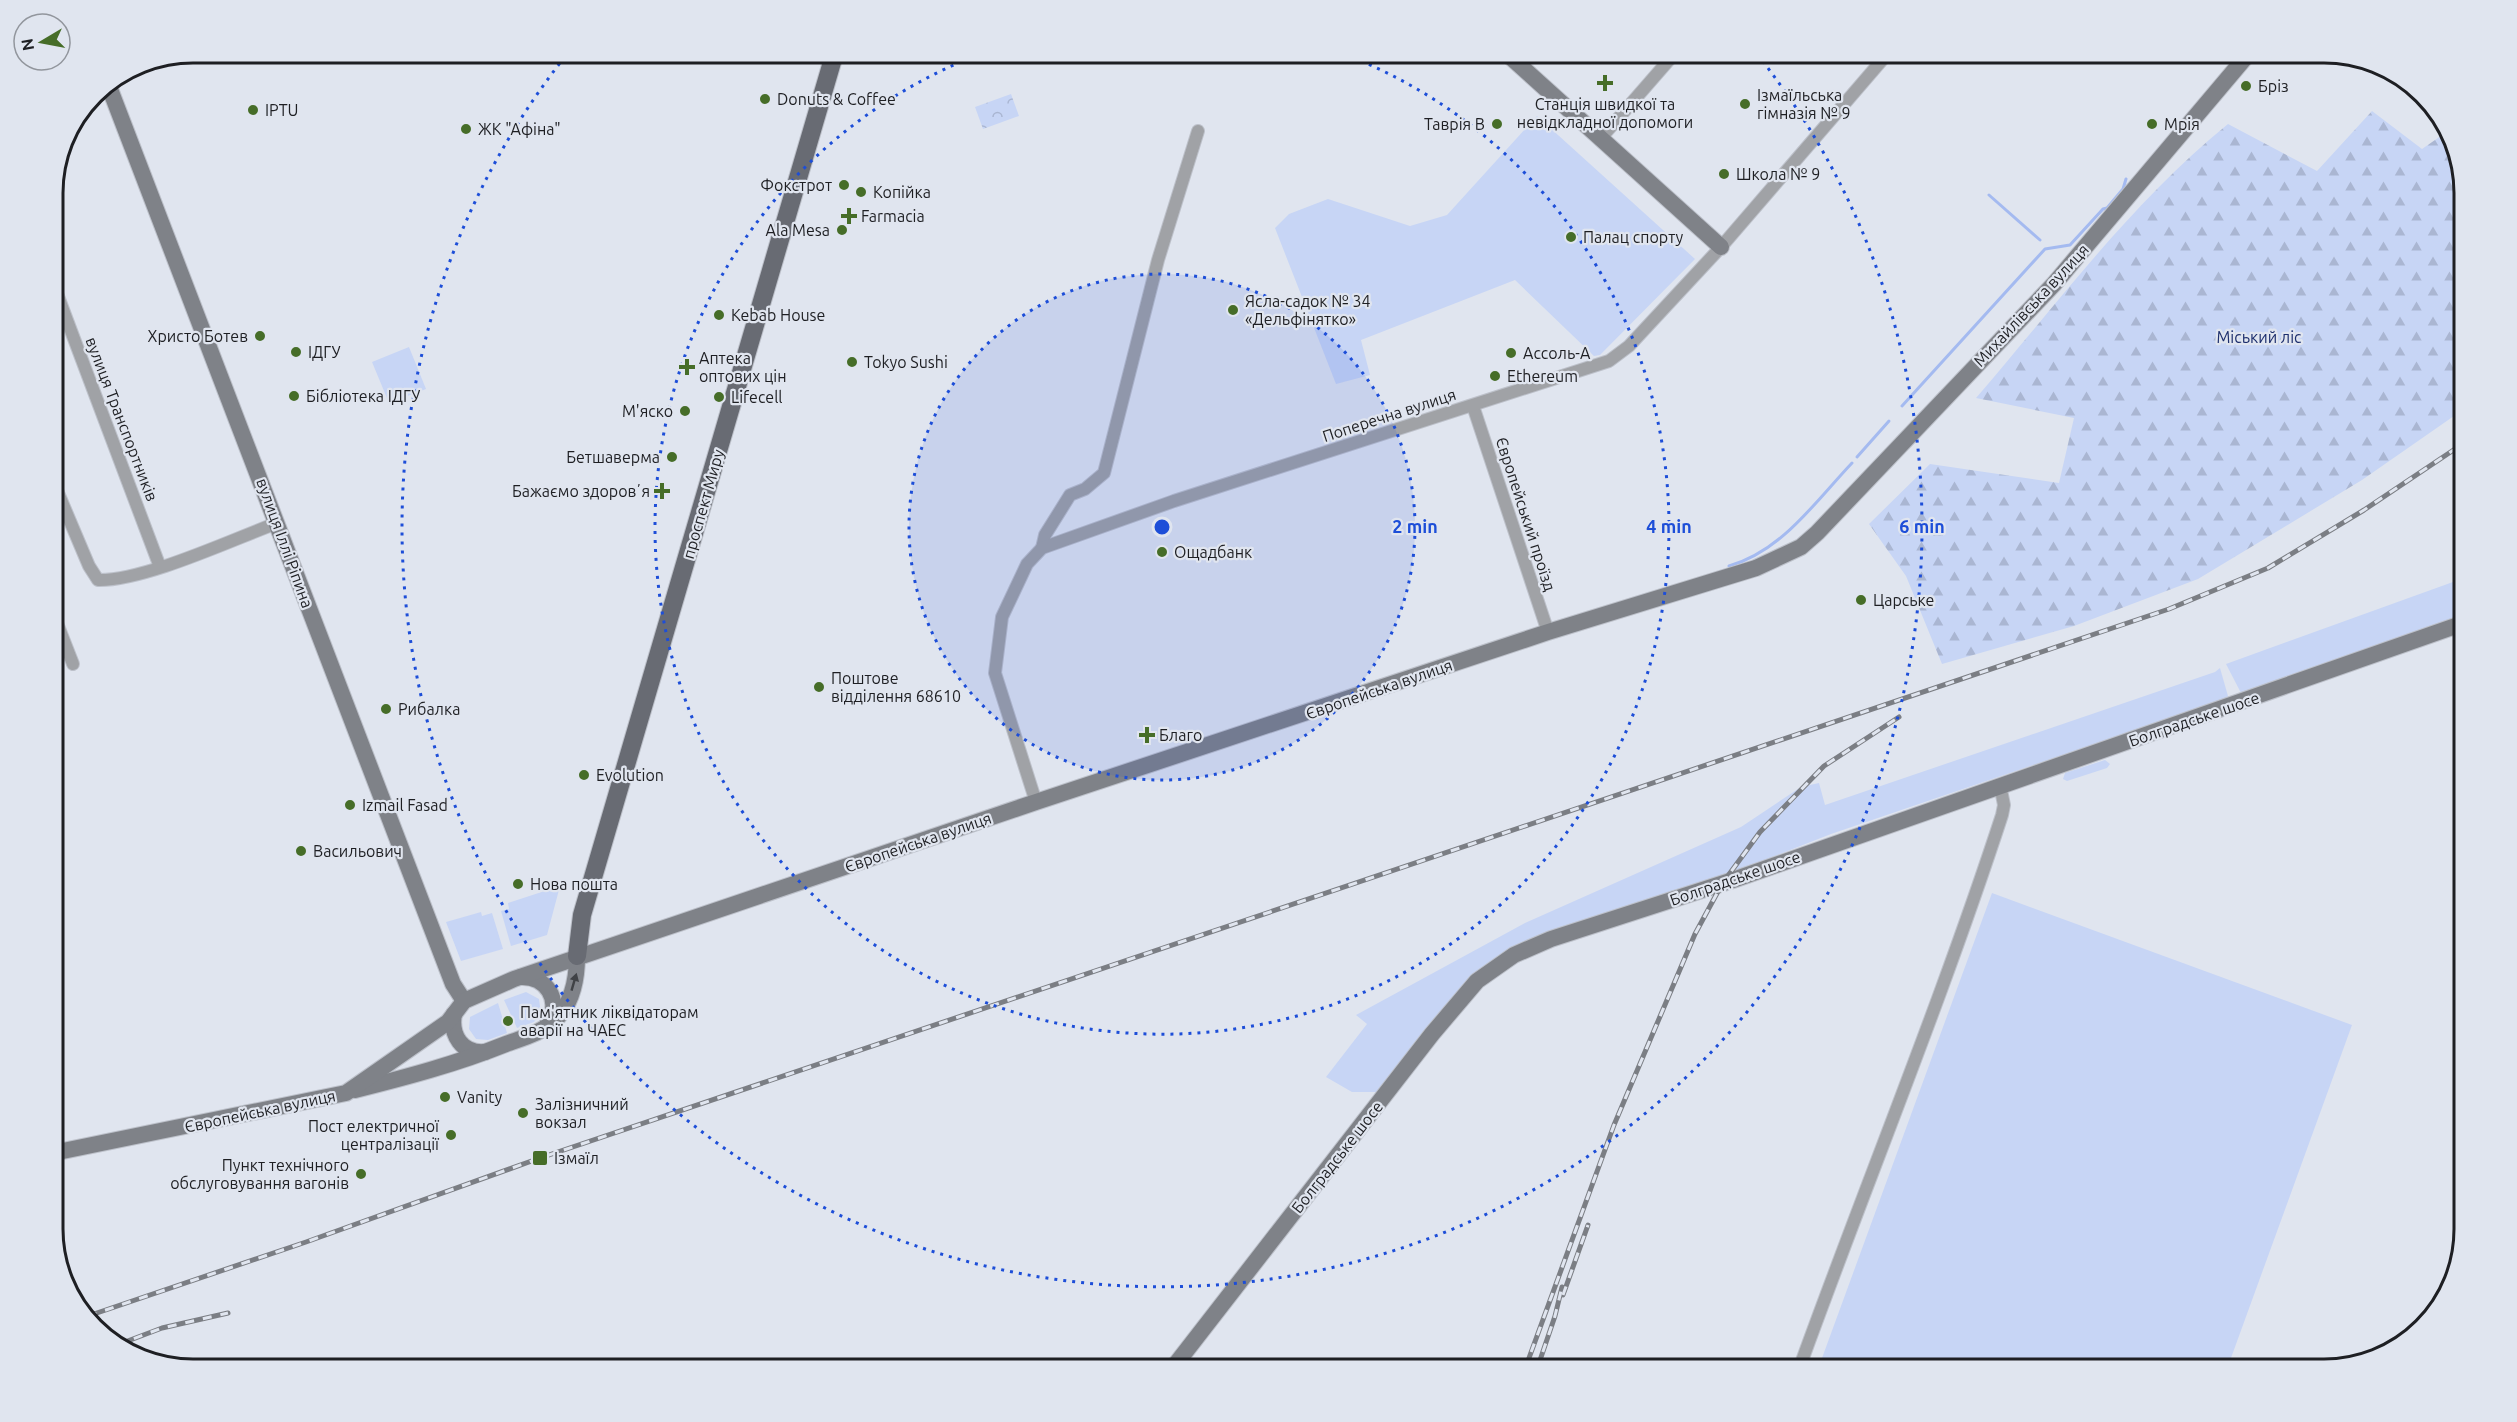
<svg xmlns="http://www.w3.org/2000/svg" width="2517" height="1422" font-family="Ubuntu,sans-serif">
  <defs>
    <pattern id="forest-firs" width="22" height="20" patternUnits="userSpaceOnUse" patternTransform="scale(1.5)"><rect width="22" height="20" fill="#c7d5f5"/><path d="M5 1l3.5 6h-7zM16 11l3.5 6h-7z" fill="#aab6d2"/></pattern>
    <pattern id="park-crowns" width="20" height="18" patternUnits="userSpaceOnUse" patternTransform="scale(1.5)"><rect width="20" height="18" fill="#c7d5f5"/><path d="M2 6a3 3 0 1 1 6 0M12 15a3 3 0 1 1 6 0" fill="none" stroke="#aab6d2"/></pattern>
  </defs>
  <rect width="100%" height="100%" fill="#e0e5ef"/>
  <g fill="#c7d5f5">
    <path d="M1537,116L1695,259L1600,355L1594,356L1515,280L1361,340L1370,375L1336,384L1275,228L1289,214L1328,199L1410,226L1447,215Z"/>
    <path d="M409,347L426,389L389,403L372,362Z"/>
    <path d="M2464,578V618L2241,693L2226,664Z"/>
    <path d="M2220,668L2228,696L2224,700L1831,834L1729,874L1531,939L1377,1092H1352L1326,1077L1367,1024L1356,1015L1525,923L1741,827L1801,787L1819,783L1825,805L2215,672Z"/>
    <path d="M2105,760L2110,764L2107,768L2067,781L2063,779L2065,773Z"/>
    <path d="M560,886L547,935L511,946L501,911L509,909L508,903Z"/>
    <path d="M1992,893L2352,1025L2227,1369H1818Z"/>
    <path d="M481,912L482,916L492,913L503,949L461,961L446,922Z"/>
    <path d="M526,992L539,999L541,1014L534,1022L517,1028L504,1000Z"/>
    <path d="M498,1003L507,1033L488,1040L476,1039L469,1029L470,1017Z"/>
  </g>
  <path fill="url(#forest-firs)" d="M2372,111L2422,149L2448,131L2464,184V409L2362,480L2198,579L2074,626L1942,664L1906,576L1869,524L1930,464L2059,483L2074,418L1976,398C2057,304 2132,202 2228,124L2317,171Z"/>
  <path fill="url(#park-crowns)" d="M1011,94L1019,116L983,129L975,107Z"/>
  <g fill="none" stroke-linecap="round" stroke-linejoin="round">
    <g stroke="#a4baf0" stroke-width="3">
      <path d="M1989,195L2040,240"/>
      <path d="M1902,406L2045,249L2070,245L2103,209L2107,208L2123,189L2126,179"/>
      <path d="M1857,457L1889,421"/>
      <path d="M1729,566C1782,551 1815,502 1852,463"/>
    </g>
    <g stroke="#bdc1ca" stroke-width="14">
      <g id="street">
        <path d="M1601,138L1676,52"/>
        <path d="M53,283L160,567"/>
        <path d="M1473,406L1548,632"/>
        <path d="M53,481L89,566L98,580C144,581 231,540 277,523"/>
        <path d="M1042,548L1045,535L1070,495L1085,489L1104,473L1158,260L1198,131"/>
        <path d="M53,613L73,664"/>
        <path d="M1036,802L995,673L1002,617L1027,564L1042,548L1174,501L1609,361L1629,346L1721,247L1889,52"/>
        <path d="M1799,1369C1866,1184 1941,1002 2002,815L2004,805L2000,785"/>
      </g>
    </g>
    <g stroke="#bdc1ca" stroke-width="18">
      <g id="secondary">
        <path d="M1505,52L1721,247"/>
        <path d="M108,84L453,984L464,1001"/>
        <path d="M521,977C546,976 562,1000 548,1022"/>
        <path d="M454,1014C450,1035 462,1054 485,1052"/>
        <path d="M355,1090C407,1077 456,1064 506,1044C522,1038 542,1033 555,1020C572,1004 577,978 577,956"/>
        <path d="M53,1153L346,1093L448,1022L464,1001L514,979L1036,802L1548,632L1756,568L1801,547L1817,533L2054,284L2250,52"/>
        <path d="M1172,1369L1432,1034L1477,981L1514,955L1551,939L1733,880L2464,623"/>
      </g>
    </g>
    <g stroke="#bdc1ca" stroke-width="20">
      <path id="primary" d="M577,956L582,915L835,52"/>
    </g>
    <use href="#street" stroke="#a0a2a6" stroke-width="12"/>
    <use href="#secondary" stroke="#7f8288" stroke-width="16"/>
    <use href="#primary" stroke="#686b73" stroke-width="18"/>
    <g stroke="#7b7e84" stroke-width="5">
      <g id="rail">
        <path d="M1563,1295L1588,1225"/>
        <path d="M88,1316L306,1242L540,1158L2169,609L2268,568L2364,510L2464,443"/>
        <path d="M117,1345L162,1328L228,1313"/>
        <path d="M1525,1369L1614,1125L1695,934L1722,884L1760,832L1824,766L1899,717"/>
        <path d="M1537,1369L1555,1316L1562,1287"/>
      </g>
    </g>
    <use href="#rail" stroke="#e0e5ef" stroke-width="3" stroke-dasharray="9" stroke-linecap="butt"/>
  </g>
  <defs><path id="oneway-solid" d="M-6-.8H1V-3.2L6.5 0L1 3.2V.8H-6Z" transform="scale(1.5)"/></defs>
  <use fill="#404246" href="#oneway-solid" transform="translate(574 982) rotate(-74)"/>
  <circle cx="1162" cy="527" r="253" fill="#1d4ed8" fill-opacity=".12"/>
  <g fill="none" stroke="#1d4ed8" stroke-width="3" stroke-dasharray="3 6">
    <circle cx="1162" cy="527" r="253"/>
    <path d="M1344 54A507 507 0 1 1 980 54"/>
    <path d="M1757 54A760 760 0 1 1 567 54"/>
  </g>
  <g fill="#466d28" stroke="#e0e5ef" stroke-width="2">
    <path d="M1602 74h6v6h6v6h-6v6h-6v-6h-6v-6h6z"/>
    <circle cx="2246" cy="86" r="6"/>
    <circle cx="765" cy="99" r="6"/>
    <circle cx="1745" cy="104" r="6"/>
    <circle cx="253" cy="110" r="6"/>
    <circle cx="1497" cy="124" r="6"/>
    <circle cx="2152" cy="124" r="6"/>
    <circle cx="466" cy="129" r="6"/>
    <circle cx="1724" cy="174" r="6"/>
    <circle cx="844" cy="185" r="6"/>
    <circle cx="861" cy="192" r="6"/>
    <path d="M846 207h6v6h6v6h-6v6h-6v-6h-6v-6h6z"/>
    <circle cx="842" cy="230" r="6"/>
    <circle cx="1571" cy="237" r="6"/>
    <circle cx="1233" cy="310" r="6"/>
    <circle cx="719" cy="315" r="6"/>
    <circle cx="260" cy="336" r="6"/>
    <circle cx="296" cy="352" r="6"/>
    <circle cx="1511" cy="353" r="6"/>
    <circle cx="852" cy="362" r="6"/>
    <path d="M684 358h6v6h6v6h-6v6h-6v-6h-6v-6h6z"/>
    <circle cx="1495" cy="376" r="6"/>
    <circle cx="294" cy="396" r="6"/>
    <circle cx="719" cy="397" r="6"/>
    <circle cx="685" cy="411" r="6"/>
    <circle cx="672" cy="457" r="6"/>
    <path d="M659 482h6v6h6v6h-6v6h-6v-6h-6v-6h6z"/>
    <circle cx="1162" cy="552" r="6"/>
    <circle cx="1861" cy="600" r="6"/>
    <circle cx="819" cy="687" r="6"/>
    <circle cx="386" cy="709" r="6"/>
    <path d="M1144 726h6v6h6v6h-6v6h-6v-6h-6v-6h6z"/>
    <circle cx="584" cy="775" r="6"/>
    <circle cx="350" cy="805" r="6"/>
    <circle cx="301" cy="851" r="6"/>
    <circle cx="518" cy="884" r="6"/>
    <circle cx="508" cy="1021" r="6"/>
    <circle cx="445" cy="1097" r="6"/>
    <circle cx="523" cy="1113" r="6"/>
    <circle cx="451" cy="1135" r="6"/>
    <rect x="532" y="1150" width="16" height="16" rx="3"/>
    <circle cx="361" cy="1174" r="6"/>
  </g>
  <g text-anchor="middle" dominant-baseline="central" stroke-width="4.5" stroke-linejoin="round" paint-order="stroke">
    <g font-size="16" fill="#1e1f23" stroke="#e0e5ef" text-anchor="start">
      <text x="2258" y="86">Бріз</text>
      <text x="1757" y="95">Ізмаїльська<tspan x="1757" dy="18">гімназія № 9</tspan></text>
      <text x="777" y="99">Donuts &amp; Coffee</text>
      <text x="1605" y="104" text-anchor="middle">Станція швидкої та<tspan x="1605" dy="18">невідкладної допомоги</tspan></text>
      <text x="265" y="110">IPTU</text>
      <text x="1485" y="124" text-anchor="end">Таврія В</text>
      <text x="2164" y="124">Мрія</text>
      <text x="478" y="129">ЖК "Афіна"</text>
      <text x="1736" y="174">Школа № 9</text>
      <text x="832" y="185" text-anchor="end">Фокстрот</text>
      <text x="873" y="192">Копійка</text>
      <text x="861" y="216">Farmacia</text>
      <text x="830" y="230" text-anchor="end">Ala Mesa</text>
      <text x="1583" y="237">Палац спорту</text>
      <text x="1245" y="301">Ясла-садок № 34<tspan x="1245" dy="18">«Дельфінятко»</tspan></text>
      <text x="731" y="315">Kebab House</text>
      <text x="248" y="336" text-anchor="end">Христо Ботев</text>
      <text x="308" y="352">ІДГУ</text>
      <text x="1523" y="353">Ассоль-А</text>
      <text x="699" y="358">Аптека<tspan x="699" dy="18">оптових цін</tspan></text>
      <text x="864" y="362">Tokyo Sushi</text>
      <text x="1507" y="376">Ethereum</text>
      <text x="306" y="396">Бібліотека ІДГУ</text>
      <text x="731" y="397">Lifecell</text>
      <text x="673" y="411" text-anchor="end">М'яско</text>
      <text x="660" y="457" text-anchor="end">Бетшаверма</text>
      <text x="650" y="491" text-anchor="end">Бажаємо здоровʼя</text>
      <text x="1174" y="552">Ощадбанк</text>
      <text x="1873" y="600">Царське</text>
      <text x="831" y="678">Поштове<tspan x="831" dy="18">відділення 68610</tspan></text>
      <text x="398" y="709">Рибалка</text>
      <text x="1159" y="735">Благо</text>
      <text x="596" y="775">Evolution</text>
      <text x="362" y="805">Izmail Fasad</text>
      <text x="313" y="851">Васильович</text>
      <text x="530" y="884">Нова пошта</text>
      <text x="520" y="1012">Пам'ятник ліквідаторам<tspan x="520" dy="18">аварії на ЧАЕС</tspan></text>
      <text x="457" y="1097">Vanity</text>
      <text x="535" y="1104">Залізничний<tspan x="535" dy="18">вокзал</tspan></text>
      <text x="439" y="1126" text-anchor="end">Пост електричної<tspan x="439" dy="18">централізації</tspan></text>
      <text x="554" y="1158">Ізмаїл</text>
      <text x="349" y="1165" text-anchor="end">Пункт технічного<tspan x="349" dy="18">обслуговування вагонів</tspan></text>
    </g>
    <g font-size="16" fill="#1e1f23" stroke="#e0e5ef">
      <text transform="translate(2031 305) rotate(-47)">Михайлівська вулиця</text>
      <text transform="translate(1389 415) rotate(-18)">Поперечна вулиця</text>
      <text transform="translate(122 419) rotate(69)">вулиця Транспортників</text>
      <text transform="translate(703 504) rotate(-74)">проспект Миру</text>
      <text transform="translate(1526 514) rotate(72)">Європейський проїзд</text>
      <text transform="translate(285 543) rotate(70)">вулиця Іллі Ріпина</text>
      <text transform="translate(1379 689) rotate(-19)">Європейська вулиця</text>
      <text transform="translate(2194 719) rotate(-19)">Болградське шосе</text>
      <text transform="translate(918 842) rotate(-19)">Європейська вулиця</text>
      <text transform="translate(1735 878) rotate(-19)">Болградське шосе</text>
      <text transform="translate(260 1111) rotate(-12)">Європейська вулиця</text>
      <text transform="translate(1337 1157) rotate(-52)">Болградське шосе</text>
    </g>
    <g font-size="16" fill="#1c2e6d" stroke="#e0e5ef">
      <text x="2259" y="337">Міський ліс</text>
    </g>
  </g>
  <path d="M0 0H2517V1422H0ZM193 63H2324A130 130 0 0 1 2454 193V1229A130 130 0 0 1 2324 1359H193A130 130 0 0 1 63 1229V193A130 130 0 0 1 193 63Z" fill="#e0e5ef" fill-rule="evenodd"/>
  <path fill="none" stroke="#1e1f23" stroke-width="3" d="M193 63H2324A130 130 0 0 1 2454 193V1229A130 130 0 0 1 2324 1359H193A130 130 0 0 1 63 1229V193A130 130 0 0 1 193 63Z"/>
  <circle cx="1162" cy="527" r="9" fill="#1d4ed8" stroke="#e0e5ef" stroke-width="3"/>
  <g font-size="18" text-anchor="middle" font-weight="bold" fill="#1d4ed8" stroke="#e0e5ef" stroke-width="4.5" stroke-linejoin="round" paint-order="stroke">
    <text x="1415" y="533">2 min</text>
    <text x="1669" y="533">4 min</text>
    <text x="1922" y="533">6 min</text>
  </g>
  <g transform="translate(42 42) rotate(260)"><circle r="28" fill="#e0e5ef" stroke="#92969d" stroke-width="1.5"/>
  <path d="M0-4.5L10 22L0 15L-10 22Z" fill="#466d28"/>
  <text y="-9" font-size="16" font-weight="bold" text-anchor="middle" fill="#1e1f23">N</text>
  </g>
</svg>
